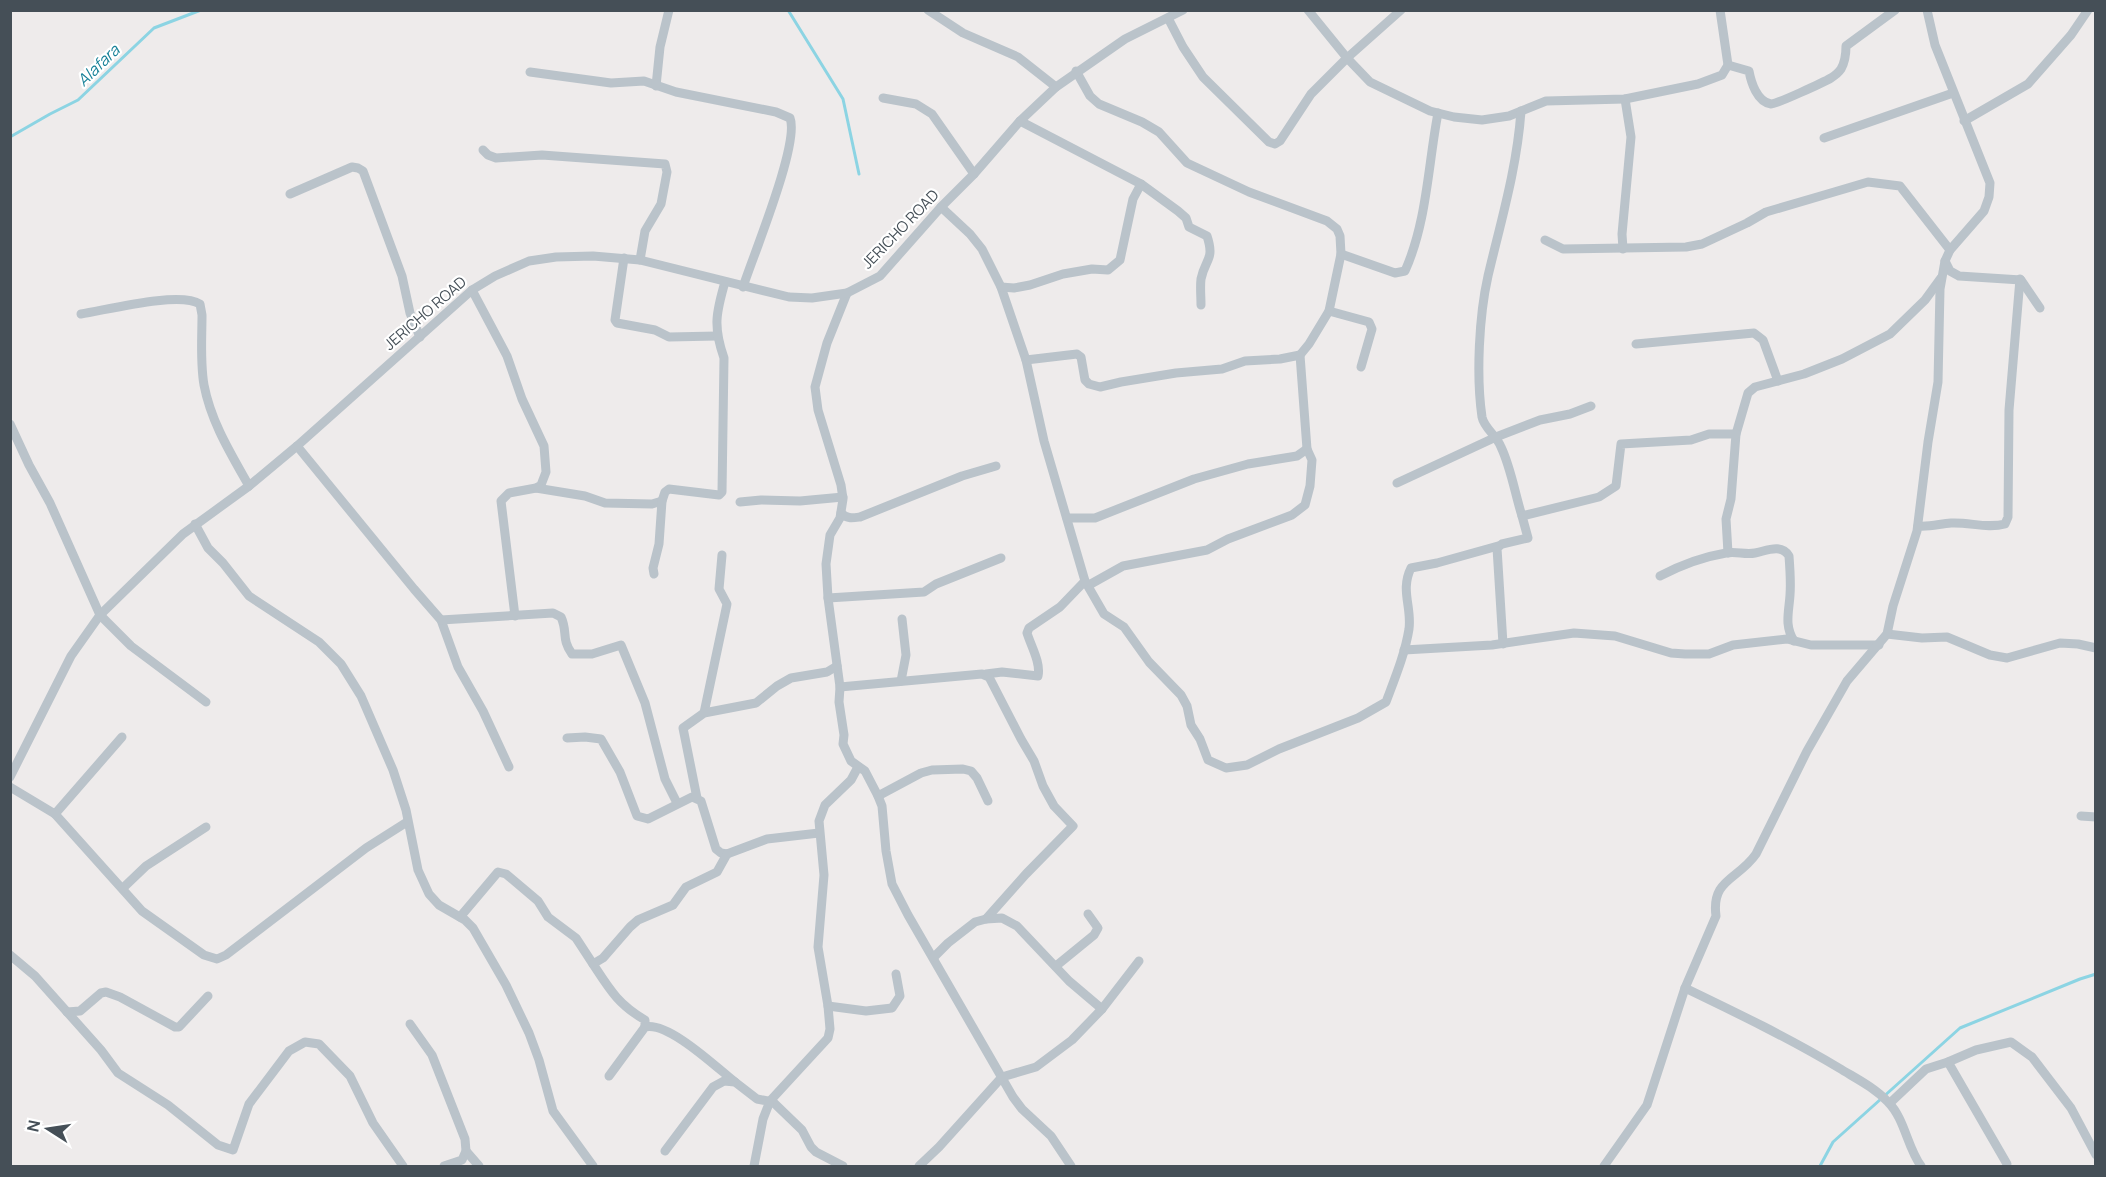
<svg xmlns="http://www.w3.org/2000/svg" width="2106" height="1177" font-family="Manrope,sans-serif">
  <rect width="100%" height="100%" fill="#eeebeb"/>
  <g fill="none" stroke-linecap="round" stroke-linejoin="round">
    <g stroke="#8cd4e3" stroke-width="3">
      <path d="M788,10L843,99L859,174"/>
      <path d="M10,137L50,114L78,100L154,28L201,10"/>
      <path d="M1820,1166L1833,1142L1960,1028L2080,979L2096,974"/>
    </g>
    <g stroke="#bac3ca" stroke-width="9">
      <path d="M928,10L963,33L1018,57L1056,87"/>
      <path d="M1308,10L1347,58L1370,82L1430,111L1454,117L1482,120L1509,116L1546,101L1625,99L1698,84L1722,75L1728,65L1720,10"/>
      <path d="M1168,18L1183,47L1203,77L1269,142L1275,144L1280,141L1311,94L1347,58L1401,10"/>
      <path d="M1728,65L1749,71C1751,82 1757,102 1771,104C1777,104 1824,82 1831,78C1834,76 1839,72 1841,69C1845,62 1846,54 1846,46L1895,10"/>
      <path d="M1076,71L1090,96L1099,104L1142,122L1159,132L1187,163L1249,192L1327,221L1337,229L1340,236L1341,254L1329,311L1309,344L1300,355"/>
      <path d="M530,72L611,83L644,81L676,92L776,112L790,118C800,143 753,256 743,287"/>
      <path d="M656,86L660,47L669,10"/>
      <path d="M883,98L916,104L932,114L974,174"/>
      <path d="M1521,111C1517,168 1501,221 1488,276C1479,316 1476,376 1482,417C1484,428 1497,436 1501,447C1511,468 1515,494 1522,516"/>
      <path d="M1020,121L1141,184L1178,211L1186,218L1189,227L1207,236C1215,260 1205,259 1201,279C1200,287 1201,296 1201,305"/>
      <path d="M1964,121L2028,84L2071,35L2088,10"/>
      <path d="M1824,138L1953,93"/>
      <path d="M483,150L488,155L496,158L542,155L665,164L667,172L661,204L645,231L640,260"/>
      <path d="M290,194L352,167L358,168L363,171L402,276L410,313L420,337"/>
      <path d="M941,207L970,234L982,249L1001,287L1026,360L1044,441L1085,581L1104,614L1124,627L1149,662L1181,695L1187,706L1191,725L1200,739L1208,760L1226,768L1247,765L1279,749L1358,718L1386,702C1395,678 1405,654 1409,629C1412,607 1400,590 1411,568L1437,563L1498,546"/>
      <path d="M1545,240L1563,249L1686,247L1702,244L1747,223L1766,212L1824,195L1868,182L1900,186L1950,250"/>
      <path d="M1623,249L1622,234L1631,137L1625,99"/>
      <path d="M1341,254L1395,273L1405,271C1427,222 1428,165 1438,113"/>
      <path d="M624,258L615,320L617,323L655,330L669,337L717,336"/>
      <path d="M1945,261L1950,271L1959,276L2021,280L2040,308"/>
      <path d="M1001,287L1014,288L1030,285L1063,274L1092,269L1108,270L1120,260L1133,199L1141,184"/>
      <path d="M472,290L507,356L522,399L544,446L546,472L541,485L536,488L509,493L501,501L515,616"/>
      <path d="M847,293L827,343L815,387L818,410L841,485L843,499L840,518L830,535L826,564L828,598L840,687L839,702L844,735L843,744L851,761L865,771L878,796L882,806L886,851L892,884L908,915L1013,1097L1022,1109L1051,1136L1071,1166"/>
      <path d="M1329,311L1369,322L1372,329L1361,367"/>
      <path d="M81,314C107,310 179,291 200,304L202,315C202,338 200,362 204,385C211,422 231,454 249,486"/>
      <path d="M1636,344L1754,333L1763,340L1778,381"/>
      <path d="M1026,360L1077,354L1081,357L1085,380L1089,384L1100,387L1121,382L1176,373L1222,369L1245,361L1280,359L1300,355L1307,449L1312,460L1310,486L1305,505L1292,515L1228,539L1207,550L1123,566L1089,585"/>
      <path d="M10,424L29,465L50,503L100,615L131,646L206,702"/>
      <path d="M297,446L414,589L441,620L458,667L483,711L509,767"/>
      <path d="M1397,483L1496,437L1540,420L1570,414L1591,406"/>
      <path d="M536,488L585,496L605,503L652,504L662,501"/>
      <path d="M740,502L761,500L800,501L843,497"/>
      <path d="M841,513C847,519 852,518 860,517L962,476L996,466"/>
      <path d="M1067,518H1095L1194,479L1248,464L1297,456L1307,449"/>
      <path d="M195,524L208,548L223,563L249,596L319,642L341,664L361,696L393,770L406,810L418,870L429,894L439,905L465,920L473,928L506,985L529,1033L539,1060L553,1111L593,1166"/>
      <path d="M1918,526C1930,527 1939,524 1951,523C1970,522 1987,529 2005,524L2008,517L2009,410L2020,279"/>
      <path d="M1728,553L1726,519L1731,499L1736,434L1748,393L1755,387L1804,374L1842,359L1890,334L1925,300L1941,278"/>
      <path d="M654,574L653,568L659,544L662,501L665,492L669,489L719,495L722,492L724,358C713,327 716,313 725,282"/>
      <path d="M1660,576C1681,565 1702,557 1726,553C1736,551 1745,555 1755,553C1766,551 1781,543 1789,556C1790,569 1791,582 1790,595C1789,612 1784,625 1794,641"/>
      <path d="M828,598L924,592L936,584L1001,558"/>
      <path d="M441,620L553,613L561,617C568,632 561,639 572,654H592L621,645L645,703L665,779L677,803"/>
      <path d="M1887,634L1922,638L1947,637L1990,655L2007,658L2060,643L2078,644L2096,648"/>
      <path d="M1503,644L1497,548L1502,544L1528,538L1522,516L1599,497L1616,486L1621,444L1691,440L1709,434H1736"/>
      <path d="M1404,650L1492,645L1574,633L1615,636L1671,653L1685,654H1709L1733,645L1787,639L1811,645H1879"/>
      <path d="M986,674L1002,672L1038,676C1041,663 1031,646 1027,633L1029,628L1060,607L1085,581"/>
      <path d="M901,681L906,655L902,619"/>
      <path d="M840,687L982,674L989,677L1021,739L1034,761L1043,786L1054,806L1073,826L1026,874L986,919"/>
      <path d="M704,713L727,604L719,589L722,555"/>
      <path d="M567,738L585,737L601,739L620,772L637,816L648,819L692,797L701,801L716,849L721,853L727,854L767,839L819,833"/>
      <path d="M10,777L71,656L100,615L183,534L249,486L297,446L472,290L495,276L529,261L556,257L593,256L640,260L789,297L812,298L847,293L880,276L941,207L974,174L1020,121L1056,87L1125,39L1183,10"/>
      <path d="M10,787L55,814L142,911L204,955L217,959L226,955L366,848L407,822"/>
      <path d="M878,796L921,773L932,770L963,769L971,771L977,778L988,801"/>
      <path d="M697,798L683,728L704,713L756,703L777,686L791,678L827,672L837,666"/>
      <path d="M55,814L122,737"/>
      <path d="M2081,816L2096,817"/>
      <path d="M123,888L146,866L206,827"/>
      <path d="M460,917L498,872L506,874L538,901L548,917L576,938L593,964"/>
      <path d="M10,955L35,976L101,1050L118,1073L168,1105L218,1145L233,1150L249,1104L289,1051L305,1042L319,1044L350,1076L373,1123L403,1166"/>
      <path d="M934,957L948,943L975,922L986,919L1002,918L1017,926L1069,981L1102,1009"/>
      <path d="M1056,966L1094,935L1098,928L1088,914"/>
      <path d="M1685,988C1737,1013 1789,1038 1839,1068C1855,1078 1874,1087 1888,1102C1905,1119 1907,1147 1921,1166"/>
      <path d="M828,1006L866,1011L892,1008L900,996L896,974"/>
      <path d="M67,1012L80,1011L101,993L106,992L120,997L175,1027H179L208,996"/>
      <path d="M410,1024L432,1055L465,1139L466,1151L462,1160L444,1166"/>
      <path d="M645,1027V1020C618,1004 610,990 593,964L603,958L630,927L638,920L673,905L686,887L717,872L727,854"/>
      <path d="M1948,1062L2007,1164"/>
      <path d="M609,1076L645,1027C668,1021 716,1067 735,1082"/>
      <path d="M1890,1103L1926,1069L1948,1062L1976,1050L2011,1042L2032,1057L2071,1108L2096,1155"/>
      <path d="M466,1151L479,1166"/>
      <path d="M665,1151L713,1087L724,1081L735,1082L757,1099L773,1102L802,1130L811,1147L816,1152L843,1166"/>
      <path d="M754,1166L763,1119L770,1101L828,1038L830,1029L828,1006L818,947L824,875L819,821L825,805L851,780L858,767"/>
      <path d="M919,1166L939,1147L1002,1077L1036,1067L1072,1040L1102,1009L1139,961"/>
      <path d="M1604,1166L1647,1105L1685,988L1716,916C1711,879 1738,880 1756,854L1807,751L1847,681L1887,634L1893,606L1917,531L1928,442L1938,382L1940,289L1945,261L1950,250L1984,211L1989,197L1990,183L1935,45L1927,10"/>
    </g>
  </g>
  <g text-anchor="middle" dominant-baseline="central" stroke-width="4.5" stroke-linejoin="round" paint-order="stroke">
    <g font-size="15" fill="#454f57" stroke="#fff">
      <text transform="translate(900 229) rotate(-46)">JERICHO ROAD</text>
      <text transform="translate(425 313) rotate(-41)">JERICHO ROAD</text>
    </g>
    <g font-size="16" font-style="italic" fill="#178198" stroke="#fff">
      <text transform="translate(98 65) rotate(-44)">Alafara</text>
    </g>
  </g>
  <rect width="2106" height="1177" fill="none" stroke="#454f57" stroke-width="24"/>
  <g transform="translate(48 1129) rotate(282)" stroke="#ffffff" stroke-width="4.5" paint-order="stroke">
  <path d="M0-4.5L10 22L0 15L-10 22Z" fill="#454f57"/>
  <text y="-9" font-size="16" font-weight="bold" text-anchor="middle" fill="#454f57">N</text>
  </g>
</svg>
